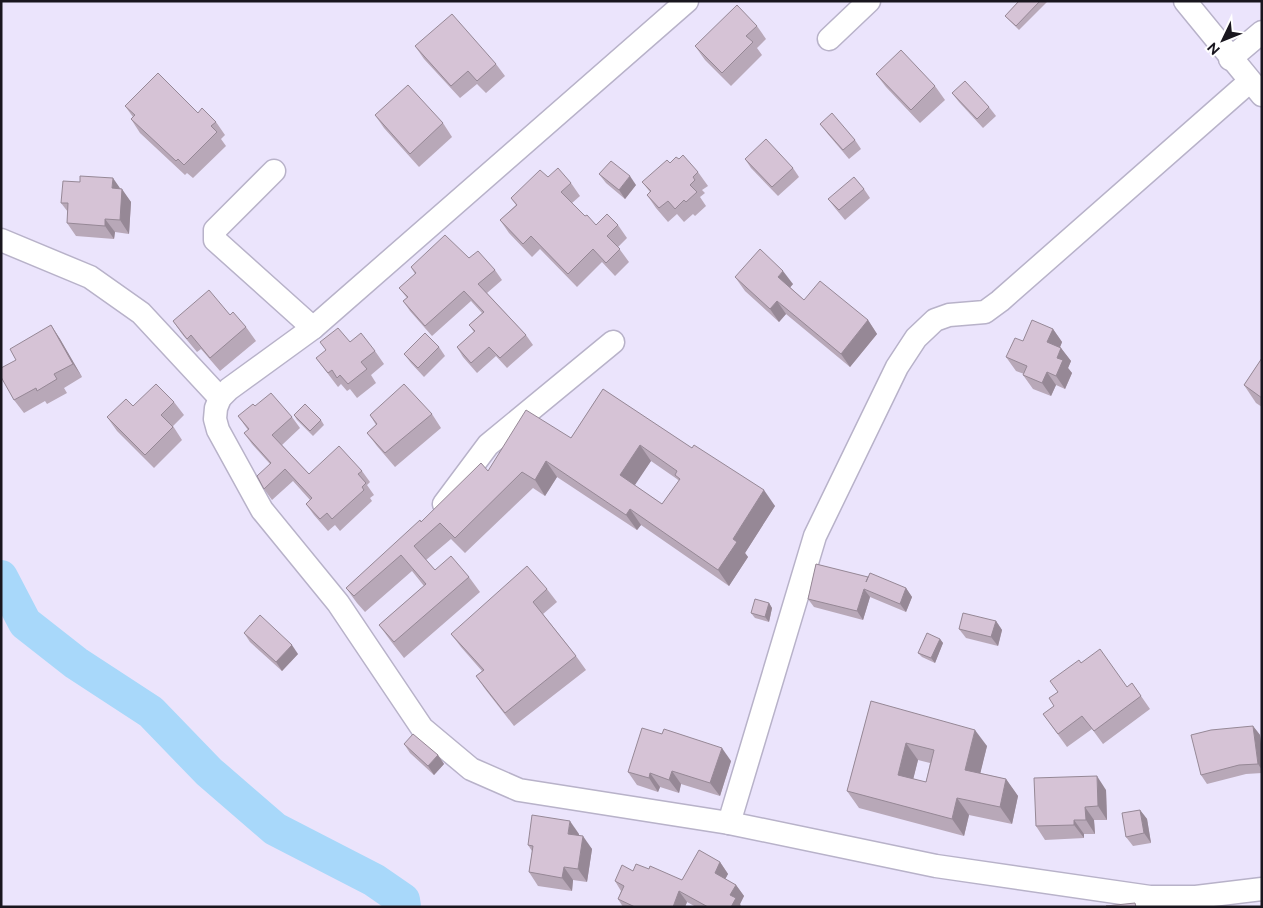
<svg xmlns="http://www.w3.org/2000/svg" width="1263" height="908" font-family="Raleway,sans-serif">
  <rect width="100%" height="100%" fill="#ebe4fc"/>
  <g fill="none" stroke-linecap="round" stroke-linejoin="round">
    <path stroke="#a8d8fa" stroke-width="34" d="M1,577L25,623L76,663L151,712L209,772L275,829L374,880L403,900L404,907"/>
    <g stroke="#b8b2c9" stroke-width="25">
      <g id="minor">
        <path d="M687,1L313,328L229,389L220,398L216,408L215,419L218,430L262,510L338,603L422,728L471,769L519,790L729,823L936,866L1150,897H1196L1262,889"/>
        <path d="M1185,1L1262,95"/>
        <path d="M829,39L869,1"/>
        <path d="M1230,59L1262,32"/>
        <path d="M274,171L215,230V240L313,328"/>
        <path d="M1,240L90,277L141,313L220,398"/>
        <path d="M444,504L488,445L613,342"/>
        <path d="M729,823L815,536L897,367L916,338L935,320L949,315L985,312L1000,301L1249,82"/>
      </g>
    </g>
    <use href="#minor" stroke="#fff" stroke-width="22"/>
  </g>
  <g fill="#b8a8b8" fill-rule="evenodd">
    <path d="M1019,1H1048L1019,30L1005,16Z"/>
    <path d="M757,26L766,39L757,48L762,55L731,86L705,60L695,46Z"/>
    <path d="M415,46L496,64L505,76L486,93L477,84L460,98L424,59Z"/>
    <path d="M876,74L935,86L945,100L920,123L886,87Z"/>
    <path d="M952,93L989,107L996,116L983,128L959,102Z"/>
    <path d="M125,106L198,113L216,122L225,135L221,139L226,146L193,178L187,173L185,175L140,133L131,119L133,117Z"/>
    <path d="M375,115L443,123L452,137L419,167L384,128Z"/>
    <path d="M820,124L855,140L861,149L849,159L827,133Z"/>
    <path d="M679,159L698,172L708,186L702,190L705,193L700,197L706,206L695,216L693,214L684,222L677,214L668,222L656,208L647,195L650,192L642,182L670,163Z"/>
    <path d="M745,159L793,168L799,177L778,196L751,168Z"/>
    <path d="M599,174L636,185L625,199L606,183Z"/>
    <path d="M548,177L571,183L580,196L572,203L585,216L596,225H618L627,238L618,247L629,262L615,276L602,262L577,287L540,249L532,257L509,233L500,220L516,205L511,198Z"/>
    <path d="M120,188L131,202L129,234L115,232L114,239L76,236L67,223L68,212L61,203Z"/>
    <path d="M864,189L870,198L845,220L835,208L828,199Z"/>
    <path d="M469,258L495,270L502,280L487,293L526,335L533,345L507,368L496,356L477,373L463,357L457,347L474,332L469,325L482,313L471,301L432,336L410,311L403,301L407,298L399,288L415,274L411,267Z"/>
    <path d="M735,277L793,284L790,287L804,300L868,320L877,334L850,367L786,314L779,322L745,291Z"/>
    <path d="M230,315L246,327L256,341L220,371L201,349L197,352L182,334L173,321Z"/>
    <path d="M51,325L60,339L82,377L64,388L67,393L47,404L45,401L24,413L14,400L16,360Z"/>
    <path d="M1053,329L1062,342L1060,347L1071,361L1068,368L1072,373L1065,389L1056,385L1051,396L1033,389L1023,375L1024,374L1016,371L1006,357L1023,341Z"/>
    <path d="M439,347L445,356L424,377L411,363L404,354Z"/>
    <path d="M375,351L384,364L371,375L376,383L357,398L350,389L347,391L341,384L338,387L316,358Z"/>
    <path d="M1262,358V407L1256,403L1244,385Z"/>
    <path d="M603,389L775,506L745,553L748,557L729,586L641,525L637,530L557,477L545,496L533,488L465,553L451,539L426,560L435,570L469,577L480,592L404,658L390,640L379,625L424,586L412,571L365,612L357,603L346,588L421,522L488,471L571,438ZM651,461L677,479L679,481L662,504L634,485Z"/>
    <path d="M174,402L184,415L173,426L182,440L154,468L117,431L107,417L133,406Z"/>
    <path d="M255,406L292,417L300,428L282,445L309,474L362,471L370,482L367,485L374,495L370,498L372,501L340,531L335,525L328,531L314,515L306,504L310,500L293,481L272,500L264,489L270,464L252,444L244,433L248,430L238,416Z"/>
    <path d="M432,414L441,428L395,467L377,446L367,433L376,425L370,415Z"/>
    <path d="M294,415L321,420L324,425L313,436L297,420Z"/>
    <path d="M816,564L906,588L912,597L906,612L870,597L863,620L814,607L808,599Z"/>
    <path d="M547,589L557,602L543,614L576,656L586,670L514,726L485,689L476,676L482,671L461,647L451,634Z"/>
    <path d="M769,603L772,608L769,622L755,618L751,613Z"/>
    <path d="M996,621L1002,630L998,646L966,638L959,629Z"/>
    <path d="M244,633L298,654L282,671L250,642Z"/>
    <path d="M940,639L943,643L935,663L922,657L918,653Z"/>
    <path d="M1081,663L1127,687L1132,683L1150,709L1103,744L1092,729L1067,747L1043,714L1054,706L1057,692Z"/>
    <path d="M871,701L987,746L980,773L1006,779L1018,796L1012,824L969,815L964,836L859,808L847,791ZM918,760L930,763L926,782L913,779Z"/>
    <path d="M1253,726L1260,735L1262,753V773L1246,774L1207,784L1201,775Z"/>
    <path d="M662,734L731,761L720,796L681,784L679,793L660,787L658,792L637,785L628,772Z"/>
    <path d="M404,744L438,755L444,764L434,775L410,753Z"/>
    <path d="M1106,790L1107,820H1094L1095,834H1084V838L1045,840L1036,826Z"/>
    <path d="M1140,810L1147,819L1151,843L1133,846L1126,837Z"/>
    <path d="M579,834V835L592,849L587,882L573,880L572,891L538,886L529,872L532,851L528,845Z"/>
    <path d="M720,862L728,874L725,879L736,885L744,896L740,904L741,907H696L687,902L685,907H623L618,899L621,891L615,881L633,871L649,869L682,880Z"/>
  </g>
  <g fill="#968896">
    <path d="M630,176L636,185L625,199L619,190Z"/>
    <path d="M113,178L122,191V189L131,202L129,234L120,220L112,188Z"/>
    <path d="M105,219L115,232L114,239L105,226Z"/>
    <path d="M783,271L793,284L788,290L778,277Z"/>
    <path d="M777,301L786,314L779,322L770,309Z"/>
    <path d="M868,320L877,334L850,367L841,354Z"/>
    <path d="M51,325L60,339L82,377L73,364Z"/>
    <path d="M1053,329L1062,342L1057,355L1047,342Z"/>
    <path d="M1061,348L1071,361L1068,368L1072,373L1065,389L1056,376L1057,358Z"/>
    <path d="M1047,372L1056,385L1051,396L1042,383Z"/>
    <path d="M640,445L651,461L631,491L620,475Z"/>
    <path d="M546,461L557,477L545,496L535,480Z"/>
    <path d="M764,490L775,506L745,553L748,557L729,586L718,570L733,539Z"/>
    <path d="M630,509L641,525L637,530L626,515Z"/>
    <path d="M906,588L912,597L906,612L900,604Z"/>
    <path d="M864,589L870,597L863,620L857,611Z"/>
    <path d="M769,603L772,608L769,622L765,617Z"/>
    <path d="M996,621L1002,630L998,646L991,637Z"/>
    <path d="M940,639L943,643L935,663L931,658Z"/>
    <path d="M292,645L298,654L282,671L276,662Z"/>
    <path d="M1253,726L1260,735L1262,753V770L1258,764Z"/>
    <path d="M975,730L987,746L977,787L965,770Z"/>
    <path d="M906,743L918,760L910,792L898,775Z"/>
    <path d="M722,748L731,761L720,796L710,783Z"/>
    <path d="M438,755L444,764L434,775L428,766Z"/>
    <path d="M672,771L681,784L679,793L669,780Z"/>
    <path d="M650,773L660,787L658,792L649,778Z"/>
    <path d="M1097,776L1106,790L1107,820L1098,806Z"/>
    <path d="M1006,779L1018,796L1012,824L1000,807Z"/>
    <path d="M957,798L969,815L964,836L952,819Z"/>
    <path d="M1085,807L1094,820L1095,834L1086,820Z"/>
    <path d="M1140,810L1147,819L1151,843L1144,833Z"/>
    <path d="M1074,820L1084,834V838L1074,825Z"/>
    <path d="M570,821L579,834L577,847L568,834Z"/>
    <path d="M583,836L592,849L587,882L578,869Z"/>
    <path d="M720,862L728,874L722,885L715,873Z"/>
    <path d="M564,867L573,880L572,891L562,878Z"/>
    <path d="M736,885L744,896L740,904L741,907H731L730,895Z"/>
    <path d="M679,891L687,902L685,907H673Z"/>
  </g>
  <g fill="#d6c3d6" stroke="#968896" fill-rule="evenodd">
    <path d="M1019,1H1040L1016,26L1005,16Z"/>
    <path d="M737,5L757,26L746,36L753,42L722,73L695,46Z"/>
    <path d="M452,14L496,64L477,81L468,71L451,86L415,46Z"/>
    <path d="M901,50L935,86L911,110L876,74Z"/>
    <path d="M158,73L198,113L202,108L216,122L211,126L217,132L184,165L178,159L176,161L131,119L135,115L125,106Z"/>
    <path d="M965,81L989,107L977,119L952,93Z"/>
    <path d="M408,85L443,123L410,154L375,115Z"/>
    <path d="M832,113L855,140L843,150L820,124Z"/>
    <path d="M766,139L793,168L772,187L745,159Z"/>
    <path d="M683,155L698,172L693,177L695,180L690,185L697,192L686,202L684,200L675,209L668,201L659,208L647,195L651,191L642,182L667,160L670,163L676,157L679,159Z"/>
    <path d="M611,161L630,176L619,190L599,174Z"/>
    <path d="M558,168L571,183L561,192L585,216L587,215L596,225L607,214L618,225L607,236L620,249L606,263L593,249L568,274L531,236L523,244L500,220L517,205L511,198L540,170L548,177Z"/>
    <path d="M80,176L113,178L112,188L122,189L120,220L105,219V226L67,223L68,203H61L63,181L80,182Z"/>
    <path d="M854,177L864,189L839,210L828,199Z"/>
    <path d="M445,235L469,258L478,251L495,270L478,284L526,335L500,358L489,347L471,363L457,347L475,331L469,325L484,312L464,291L425,326L403,301L408,297L399,288L416,273L411,267Z"/>
    <path d="M760,249L783,271L778,277L804,300L820,281L868,320L841,354L777,301L770,309L735,277Z"/>
    <path d="M209,290L230,315L233,312L246,327L210,358L191,335L187,339L173,321Z"/>
    <path d="M1032,320L1053,329L1047,342L1061,348L1057,358L1063,360L1056,376L1047,372L1042,383L1023,375L1027,366L1006,357L1015,338L1023,341Z"/>
    <path d="M51,325L73,364L54,374L57,379L37,391L36,388L14,400L1,377V368L16,360L10,349Z"/>
    <path d="M338,328L350,342L361,333L375,351L361,362L367,369L348,384L340,375L337,378L332,370L328,373L316,358L326,350L320,342Z"/>
    <path d="M425,333L439,347L418,368L404,354Z"/>
    <path d="M1262,358V398L1244,385Z"/>
    <path d="M156,384L174,402L161,415L173,427L145,455L107,417L126,399L133,406Z"/>
    <path d="M404,384L432,414L385,453L367,433L377,424L370,415Z"/>
    <path d="M603,389L692,448L694,445L764,490L733,539L737,542L718,570L630,509L626,515L546,461L535,480L522,472L455,538L440,523L414,546L435,570L451,556L469,577L394,642L379,625L426,584L401,555L354,596L346,588L420,520L421,522L481,463L488,471L526,410L571,438ZM640,445L677,471L675,475L680,479L662,504L620,475Z"/>
    <path d="M271,393L292,417L272,435L309,474L339,446L362,471L358,474L366,483L362,487L364,490L332,519L327,513L320,519L306,504L312,498L285,469L264,489L257,476L271,463L244,433L249,429L238,416L253,404L255,406Z"/>
    <path d="M305,404L321,420L310,431L294,415Z"/>
    <path d="M816,564L868,577L866,582L870,573L906,588L900,604L864,589L857,611L808,599Z"/>
    <path d="M527,566L547,589L533,602L576,656L505,713L476,676L484,670L451,634Z"/>
    <path d="M755,599L769,603L765,617L751,613Z"/>
    <path d="M963,613L996,621L991,637L959,629Z"/>
    <path d="M260,615L292,645L276,662L244,633Z"/>
    <path d="M927,633L940,639L931,658L918,653Z"/>
    <path d="M1100,649L1127,687L1132,683L1141,696L1094,731L1082,716L1058,734L1043,714L1054,706L1049,698L1058,692L1050,681L1079,660L1081,663Z"/>
    <path d="M871,701L975,730L965,770L1006,779L1000,807L957,798L952,819L847,791ZM906,743L934,750L926,782L898,775Z"/>
    <path d="M1253,726L1258,764L1239,765L1201,775L1191,735L1211,730Z"/>
    <path d="M642,728L662,734L664,729L722,748L710,783L672,771L669,780L650,773L649,778L628,772Z"/>
    <path d="M413,734L438,755L428,766L404,744Z"/>
    <path d="M1097,776L1098,806L1085,807L1086,820H1074V825L1036,826L1034,778Z"/>
    <path d="M1140,810L1144,833L1126,837L1122,813Z"/>
    <path d="M532,815L570,821L568,834L583,836L578,869L564,867L562,878L529,872L533,846L528,845Z"/>
    <path d="M699,850L720,862L715,873L736,885L730,895L736,898L731,907H708L679,891L673,907H635L618,899L624,886L615,881L622,865L633,871L636,864L649,869L650,866L682,880Z"/>
    <path d="M1135,903L1136,907L1106,906Z"/>
  </g>
  <rect width="1263" height="908" fill="none" stroke="#19161e" stroke-width="5"/>
  <g transform="translate(1223 40) rotate(227)" stroke="#ffffff" stroke-width="4" paint-order="stroke">
  <path d="M0-4L9 19L0 12L-9 19Z" fill="#19161e"/>
  <text y="-8" font-size="14" font-weight="bold" text-anchor="middle" fill="#19161e">N</text>
  </g>
</svg>
